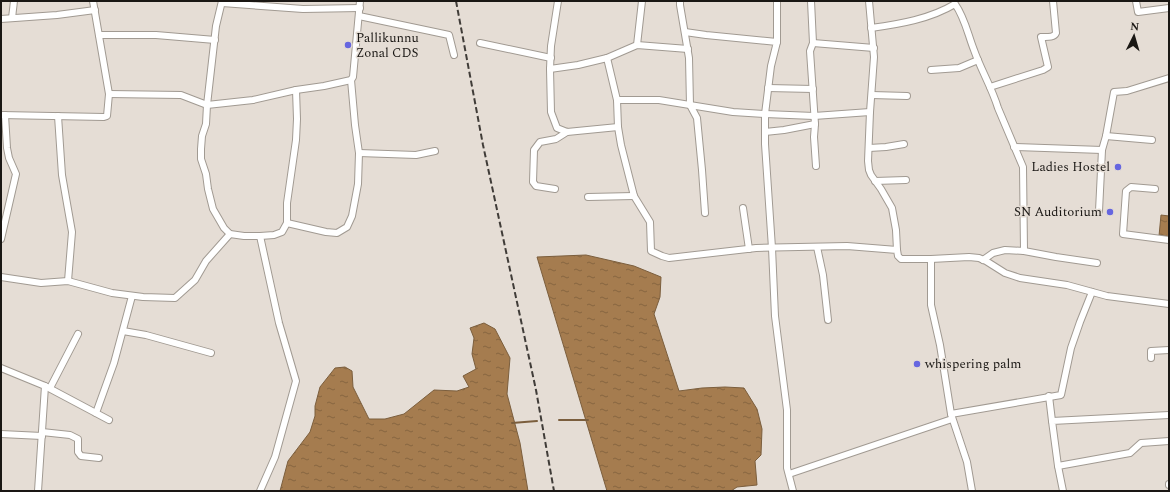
<svg xmlns="http://www.w3.org/2000/svg" width="1170" height="492" font-family="Spectral,serif">
  <defs>
    <pattern id="water-ripples" width="26" height="14" patternUnits="userSpaceOnUse"><rect width="26" height="14" fill="#a57c4f"/><path d="M2 4q2-2 4 0t4 0M15 11q2-2 4 0t4 0" fill="none" stroke="#866540"/></pattern>
  </defs>
  <rect width="100%" height="100%" fill="#e5ddd5"/>
  <g fill="url(#water-ripples)" stroke="#7b5e3d">
    <path d="M1161,215L1169,216V237L1159,236Z"/>
    <path d="M586,255L634,266L661,277L660,297L654,314L679,391L702,388L725,387L744,388L757,409L762,429L761,455L755,461L757,485L737,487L731,491H607L537,257Z"/>
    <path d="M484,323L495,329L510,358L507,394L520,443L528,491H280L288,461L310,432L315,416V406L320,387L335,368L345,367L352,371L353,387L369,419H385L404,414L434,390L457,391L469,387L463,376L476,369L472,354L474,338L470,328Z"/>
  </g>
  <g fill="none" stroke-linecap="round" stroke-linejoin="round">
    <g stroke="#7b5e3d" stroke-width="2">
      <path d="M559,420H588"/>
      <path d="M512,423L537,421"/>
    </g>
    <g stroke="#a19a92" stroke-width="8">
      <g id="street">
        <path d="M558,1L551,46L550,69L551,112L557,128L567,132L618,127"/>
        <path d="M680,1V5L689,58L690,105L697,118L702,170L705,213"/>
        <path d="M811,1L813,43L810,51L815,124L814,137L816,166"/>
        <path d="M869,1L874,57L870,112L814,116L765,114L733,112L659,100H617L618,127L621,145L634,196L650,222L651,251L662,256L669,258L756,248L847,246L897,250L898,256L901,259H931L969,257L979,258L986,261L1005,273L1020,278L1067,285L1107,296L1169,304"/>
        <path d="M1136,1L1138,12L1169,8"/>
        <path d="M222,3L303,9L360,8"/>
        <path d="M359,16L449,35L454,55"/>
        <path d="M12,18L14,1"/>
        <path d="M1,19L57,15L95,10"/>
        <path d="M871,28C900,24 930,19 955,4C965,18 968,35 974,50C981,70 992,88 998,108L1023,167L1024,251"/>
        <path d="M685,32L706,35L777,42L771,66L765,114V144L772,248L775,316L787,410V468L793,491"/>
        <path d="M99,35H156L215,40"/>
        <path d="M777,42V1"/>
        <path d="M480,43L551,58"/>
        <path d="M813,43L874,48"/>
        <path d="M637,45L642,1"/>
        <path d="M607,58L617,100"/>
        <path d="M550,69L578,65L607,58L637,45L688,49"/>
        <path d="M931,70L959,68L978,60"/>
        <path d="M990,87L1043,70L1048,67L1041,37C1046,37 1054,38 1056,33L1053,1"/>
        <path d="M768,88L813,89"/>
        <path d="M109,94L181,95L207,105L216,26L222,1"/>
        <path d="M872,95L907,96"/>
        <path d="M870,112L868,161L869,170L871,175L881,189L892,208L896,230L897,250"/>
        <path d="M1,115L104,117L107,116L109,94L93,1"/>
        <path d="M58,116L62,175L72,232L68,281"/>
        <path d="M765,132L784,130L815,124"/>
        <path d="M1106,136L1152,140"/>
        <path d="M1014,147L1102,150L1106,136L1114,92L1127,91L1169,78"/>
        <path d="M869,148L886,147L904,144"/>
        <path d="M359,153L416,155L435,151"/>
        <path d="M875,181L906,180"/>
        <path d="M555,189L536,186L533,182L534,150L540,142L556,139L567,132"/>
        <path d="M1155,189L1131,187L1126,191L1123,234L1169,240"/>
        <path d="M588,197L634,196"/>
        <path d="M743,208L749,249"/>
        <path d="M1099,211L1102,150"/>
        <path d="M287,223L326,232L337,233L347,227L352,216L358,184L359,153L355,125L351,80"/>
        <path d="M260,236L274,235L282,232L287,223V203L296,140L297,119L296,90"/>
        <path d="M1,239L16,174L9,158L7,148L5,115"/>
        <path d="M817,247L823,275L828,320"/>
        <path d="M931,259V305L940,345L951,414L967,462L972,491"/>
        <path d="M983,260L993,253L1005,250L1024,251L1056,257L1097,263"/>
        <path d="M1,277L41,283L68,281L112,293L143,297L175,298L195,280L206,261L230,234"/>
        <path d="M123,331L146,335L211,353"/>
        <path d="M1151,358V351L1169,350"/>
        <path d="M1,368L45,386L38,491"/>
        <path d="M45,386L109,420"/>
        <path d="M50,388L78,334"/>
        <path d="M1049,396L1052,421"/>
        <path d="M96,413L114,363L132,296"/>
        <path d="M951,414L1061,395L1071,348L1080,322L1092,292"/>
        <path d="M42,432L70,435L78,439V452L81,456L99,458"/>
        <path d="M1,434L42,436"/>
        <path d="M1058,466L1130,453L1141,443L1169,441"/>
        <path d="M789,474L952,419"/>
        <path d="M1169,484V485"/>
        <path d="M260,491L275,457L296,381L279,323L260,236H244L230,234L224,228L213,209L208,189L206,174L201,159V149L202,136L206,124L207,105L253,100L296,90L324,86L351,80L353,77L360,1"/>
        <path d="M1063,491L1058,466L1052,421L1169,415"/>
      </g>
    </g>
    <use href="#street" stroke="#fff" stroke-width="6"/>
    <path stroke="#403c38" stroke-width="2" stroke-dasharray="6 3" stroke-linecap="butt" d="M456,1L483,145L536,390L554,491"/>
  </g>
  <g fill="#6666e0" stroke="#e5ddd5" stroke-width="1.5">
    <circle cx="348" cy="45" r="4"/>
    <circle cx="1118" cy="167" r="4"/>
    <circle cx="1110" cy="212" r="4"/>
    <circle cx="917" cy="364" r="4"/>
  </g>
  <g text-anchor="middle" dominant-baseline="central" stroke-width="3" stroke-linejoin="round" paint-order="stroke">
    <g font-size="13" fill="#1a1714" stroke="#e5ddd5" text-anchor="start">
      <text x="356" y="38">Pallikunnu<tspan x="356" dy="15">Zonal CDS</tspan></text>
      <text x="1110" y="167" text-anchor="end">Ladies Hostel</text>
      <text x="1102" y="212" text-anchor="end">SN Auditorium</text>
      <text x="925" y="364">whispering palm</text>
    </g>
  </g>
  <rect width="1170" height="492" fill="none" stroke="#1a1714" stroke-width="4"/>
  <g transform="translate(1134 36) rotate(5)" stroke="#e5ddd5" stroke-width="3" paint-order="stroke">
  <path d="M0-3L7 15L0 10L-7 15Z" fill="#1a1714"/>
  <text y="-6" font-size="11" font-weight="bold" text-anchor="middle" fill="#1a1714">N</text>
  </g>
</svg>
